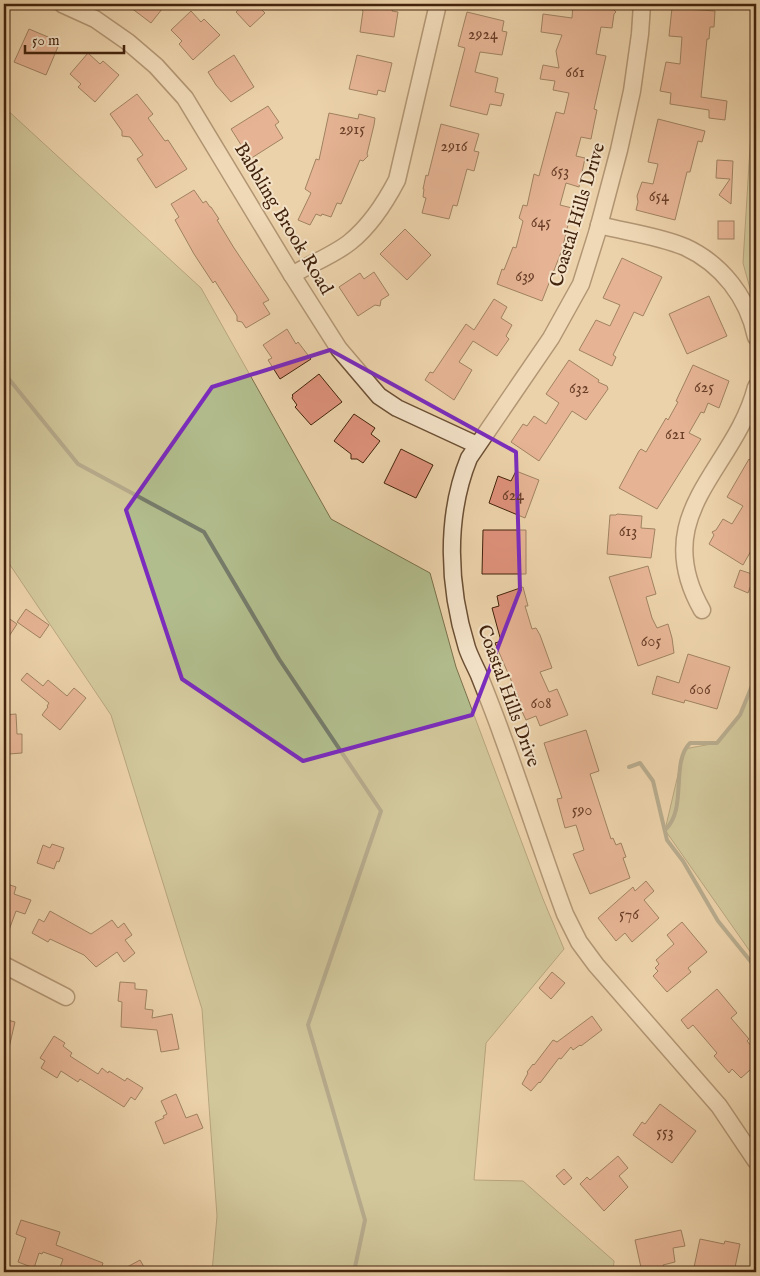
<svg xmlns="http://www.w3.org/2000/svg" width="760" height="1276" font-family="'IM FELL English',serif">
  <rect width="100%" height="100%" fill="#ecd2aa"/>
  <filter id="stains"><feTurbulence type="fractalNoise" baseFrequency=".004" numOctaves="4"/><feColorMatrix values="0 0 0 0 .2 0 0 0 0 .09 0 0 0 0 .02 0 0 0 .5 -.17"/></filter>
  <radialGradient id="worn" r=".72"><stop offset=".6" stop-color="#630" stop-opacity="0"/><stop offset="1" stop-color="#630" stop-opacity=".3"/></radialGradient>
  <g fill="#b2bd8d" stroke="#7a704c">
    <path d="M756,49V310L743,263Z"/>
    <path d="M4,107L201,288L331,519L430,573L456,667L543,899L564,949L486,1043L474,1180L523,1181L614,1261L613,1272H212L217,1216L202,1009L111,715L4,556Z"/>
    <path d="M756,675V960L665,830L684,749L717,743L740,715Z"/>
  </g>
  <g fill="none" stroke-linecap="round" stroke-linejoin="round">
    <g stroke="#767c6b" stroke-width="4">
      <path d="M4,373L78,464L204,532L279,659L381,811L308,1025L365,1220L354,1272"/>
      <path d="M629,767L640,763L653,781L667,840L683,861L718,921L756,968"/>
      <path d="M665,830C688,809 670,763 690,743H717L740,715L756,676"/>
    </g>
  </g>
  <g fill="#dd917a" stroke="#42230c">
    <path d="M126,4H166L151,23Z"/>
    <path d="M245,4H256L265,13L250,27L236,12Z"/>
    <path d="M356,4H393L392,11L398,12L394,37L360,32L363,11Z"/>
    <path d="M573,4H614L613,9L616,12L614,14L612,28L601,27L596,54L606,56L594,109L597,110L594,124L591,139L581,137L576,156L585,158L579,187L566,183L560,205L572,208L562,250L542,301L497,284L502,269L504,270L513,247L516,248L523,221L519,218L523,205L527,206L534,174L539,176L556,112L564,114L569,93L553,90L555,81L540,79L543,65L559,68L556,51L562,35L541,32L543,14L572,18Z"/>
    <path d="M672,8L715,11L714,27H710L709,39H707L701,97L727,101L725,120L709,118V110L670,104L671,93L660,91L666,62L680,64L682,37L669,36Z"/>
    <path d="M191,11L201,22L204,19L220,35L193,60L179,44L182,41L171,30Z"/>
    <path d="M467,12L504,21L502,31L507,32L502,55L480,52L475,72L498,78L495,92L504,94L501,106L490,104L487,115L450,106L465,48L458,46Z"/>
    <path d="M29,29L60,42L46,75L14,62Z"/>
    <path d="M88,53L100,64L103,61L119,75L95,102L78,87L81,84L70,74Z"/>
    <path d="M234,55L254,87L231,102L216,85L208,72Z"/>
    <path d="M357,55L392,63L385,92L378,90L377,95L349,89Z"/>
    <path d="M137,94L153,114L148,118L165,141L168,140L187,169L156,188L137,159L143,155L130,137L122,136V131L110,114Z"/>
    <path d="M268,106L279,122L275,125L283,138L250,159L231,129Z"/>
    <path d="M329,113L358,119L359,114L375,118L374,125L367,154L368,156L363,161L360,160L341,204L337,203L331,217L322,214L321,216L316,214L310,225L298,220L311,193L305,189L316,159L319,160Z"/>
    <path d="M658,119L705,131L702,142L698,141L690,172H687L675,220L636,210L638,202L637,196L642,182L653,184L658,164L648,162Z"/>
    <path d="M441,124L479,134L474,151L479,152L474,171L467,169L457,206L453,205L449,219L422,213L426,198L423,197L424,189H423L426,175L428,176Z"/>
    <path d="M717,160L733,161L731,204L719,195L730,179L716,178Z"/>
    <path d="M194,190L203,203L206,201L210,207H211L219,219L217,220L234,248L269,300L263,303L270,314L246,328L242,322L237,321V316L215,281L213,283L194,254L175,220L179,217L171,204Z"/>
    <rect x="718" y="221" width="16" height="18"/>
    <path d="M405,229L431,255L407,280L380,254Z"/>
    <path d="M622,258L662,277L643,316L634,312L613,355L616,357L612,366L579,350L596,320L610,326L620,305L603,298Z"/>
    <path d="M374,272L389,295L381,300L380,306L375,305L358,316L339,287L360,273L364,279Z"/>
    <path d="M709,296L727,336L687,354L669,314Z"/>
    <path d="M494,299L507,307L501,318L512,325L506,336L509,339L497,356L473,341L459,362L472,370L454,400L425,380L430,372L433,373L466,324L474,330Z"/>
    <path d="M287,329L296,344L298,342L311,359L280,379L268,360L272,358L263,345Z"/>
    <path d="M569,360L599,380L598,382L607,386L608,389L586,420L572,411L539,461L511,442L523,424L527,426L534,416L546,424L559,403L546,394Z"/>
    <path d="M693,365L729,381L719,408L708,403L704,413L701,412L689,433L701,439L657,509L619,488L639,451L641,449L646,452L666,418L668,420L678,402L676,401Z"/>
    <path d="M319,374L342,402L311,425L295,407L297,405L292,398L293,396L292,395Z"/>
    <path d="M354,414L375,428L371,434L380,441L363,463L357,459H351V454L334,441Z"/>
    <path d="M401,449L433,465L416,498L384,483Z"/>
    <path d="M749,459L756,464V542L743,565L709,544L714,535L712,532L716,530L723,519L732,524L743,506L727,497Z"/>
    <path d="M516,471L539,480L525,518L489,503L498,476L511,481Z"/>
    <path d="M617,514L642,516L641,528L655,529L651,558L607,554L610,515H616Z"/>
    <path d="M483,530H526V574H482Z"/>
    <path d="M648,566L656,594L646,597L652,618L657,628L668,624L672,638L674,653L638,666L609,577Z"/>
    <path d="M740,570L755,575L748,593L734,587Z"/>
    <path d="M523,587L528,606H525L532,629L536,628L540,635L552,668L540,672L549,692L557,689L568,715L540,726L536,716L526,720L519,705L520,701L495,643L501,641L492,608L499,606L497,596Z"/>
    <path d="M26,609L49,625L40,638L17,622Z"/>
    <path d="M4,615L17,624L4,644Z"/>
    <path d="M688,654L730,667L717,709L685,700L684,703L652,694L657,676L679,683Z"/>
    <path d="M27,673L43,686L48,680L67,696L74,688L86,698L60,730L42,715L48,707L47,706L49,703L21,680Z"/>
    <path d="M16,714L17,734H22V753L9,754L8,736H4V715Z"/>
    <path d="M586,730L599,771L590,774L611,839L613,838L616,845L621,843L626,857L623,858L630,878L590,894L573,854L584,850L576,825L565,828L557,799L562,798L544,743Z"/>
    <path d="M52,844L64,848L59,862L57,861L54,869L37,863L43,845L50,848Z"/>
    <path d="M646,881L654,891L644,900L659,918L632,942L625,933L616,941L598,918L633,887L635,891Z"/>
    <path d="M4,883L16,887L14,894L31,900L25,914L16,911L5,941L4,940Z"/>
    <path d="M50,911L91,934L112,920L118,928L124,923L132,935L125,940L135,953L124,962L117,952L96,967L84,955L50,939L48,942L32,933L39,919L44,922Z"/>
    <path d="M682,922L707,952L688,968L691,972L667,992L653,976L658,971L655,968L659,964L656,960L674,944L667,935Z"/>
    <path d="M552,972L565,983L551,999L539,988Z"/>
    <path d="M120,982L135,983V989L147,990L145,1009L153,1010L152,1018L172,1014L179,1049L161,1052L157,1030L121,1027L122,1002L118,1001Z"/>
    <path d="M717,989L737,1013L731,1018L749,1039L747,1041L756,1052V1077L750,1070L741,1078L732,1069L729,1073L714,1056L717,1053L693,1025L688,1029L681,1020Z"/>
    <path d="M592,1016L602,1030L581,1046L580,1045L573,1050L571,1047L561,1059L559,1058L540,1083L539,1082L531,1091L522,1084L528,1073L527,1072L533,1064L534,1065L553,1040L557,1042Z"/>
    <path d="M4,1019L15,1022L8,1052L4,1051Z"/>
    <path d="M54,1036L65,1043L63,1046L72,1053L70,1056L98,1074L102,1068L108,1073L109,1071L125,1081L127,1078L143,1088L135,1100L131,1097L124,1107L80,1079L78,1082L61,1071L57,1078L41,1068L45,1061L40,1058Z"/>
    <path d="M176,1094L186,1118L197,1114L203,1128L164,1144L155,1122L164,1118L163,1116L167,1114L161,1101Z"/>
    <path d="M660,1104L696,1131L672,1163L633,1135L642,1122L645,1124Z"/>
    <path d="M618,1156L628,1168L619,1176L628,1187L604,1211L580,1184L587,1177L590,1180Z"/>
    <path d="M564,1169L572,1178L564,1185L556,1176Z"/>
    <path d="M21,1220L60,1232L56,1245L103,1263L100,1272H65L59,1270L63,1259L43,1252L42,1254L39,1253L34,1268L18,1262L26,1238L16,1234Z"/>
    <path d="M681,1230L685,1246L673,1248L675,1262L663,1265L664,1269L642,1272L635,1240Z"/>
    <path d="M700,1239L724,1244L725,1241L740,1244L734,1272H693Z"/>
    <path d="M140,1260L147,1272H118Z"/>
  </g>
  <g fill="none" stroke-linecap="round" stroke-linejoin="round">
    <g stroke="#6c4f34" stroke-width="19">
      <g id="minor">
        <path d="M62,4L95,19L128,42L156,66L185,98L292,275L339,349L379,396L397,408L477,445"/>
        <path d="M642,4L640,34L632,91L619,150L597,233L581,284L551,338L469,458C445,517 448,587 467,648C470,657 475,666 479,675C487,695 495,715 502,735C524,795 543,855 565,914L579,942L596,965L719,1106L756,1161"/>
        <path d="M599,225C627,232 659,236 685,247C722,264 748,298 756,337"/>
        <path d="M292,275C310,264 334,255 350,242C370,226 385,203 397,180L438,4"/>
        <path d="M702,610C647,513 735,470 756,387"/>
        <path d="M4,965L66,997"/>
      </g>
    </g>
    <use href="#minor" stroke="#f3e2c8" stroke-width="16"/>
  </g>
  <path d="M0 0H760V1276H0ZM330,350L516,452L520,590L472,715L303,761L182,679L126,510L212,387Z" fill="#ecd2aa" fill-opacity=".55" fill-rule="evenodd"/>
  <path fill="none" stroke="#7b2cbf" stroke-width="4" stroke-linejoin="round" d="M330,350L516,452L520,590L472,715L303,761L182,679L126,510L212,387Z"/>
  <g text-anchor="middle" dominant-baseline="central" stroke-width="4" stroke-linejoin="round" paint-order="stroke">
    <g font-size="16" fill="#693e28">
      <text x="483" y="35">2924</text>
      <text x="575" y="73">661</text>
      <text x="352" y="130">2915</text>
      <text x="454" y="147">2916</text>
      <text x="560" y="172">653</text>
      <text x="659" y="197">654</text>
      <text x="541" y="223">645</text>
      <text x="525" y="277">639</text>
      <text x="704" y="388">625</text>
      <text x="579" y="389">632</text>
      <text x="675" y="435">621</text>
      <text x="513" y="496">624</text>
      <text x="628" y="532">613</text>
      <text x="651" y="642">605</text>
      <text x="700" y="690">606</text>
      <text x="541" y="704">608</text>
      <text x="582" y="811">590</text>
      <text x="629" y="915">576</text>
      <text x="665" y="1133">553</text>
    </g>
    <g font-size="19" fill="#42230c" stroke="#f3e2c8">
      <text transform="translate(578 215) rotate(-73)">Coastal Hills Drive</text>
      <text transform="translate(283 219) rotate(59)">Babbling Brook Road</text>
      <text transform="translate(508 696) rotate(70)">Coastal Hills Drive</text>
    </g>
  </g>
  <rect width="760" height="1276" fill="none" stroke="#ecd2aa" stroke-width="20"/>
  <rect x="5" y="5" width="750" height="1266" fill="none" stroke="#42230c" stroke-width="2.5"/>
  <rect x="10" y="10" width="740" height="1256" fill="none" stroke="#42230c"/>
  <path d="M25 45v8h99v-8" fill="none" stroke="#42230c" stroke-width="2.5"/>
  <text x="32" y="45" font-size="15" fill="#42230c" stroke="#f3e2c8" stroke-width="4" paint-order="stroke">50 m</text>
  <rect width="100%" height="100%" filter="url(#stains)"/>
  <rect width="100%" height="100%" fill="url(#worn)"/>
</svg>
